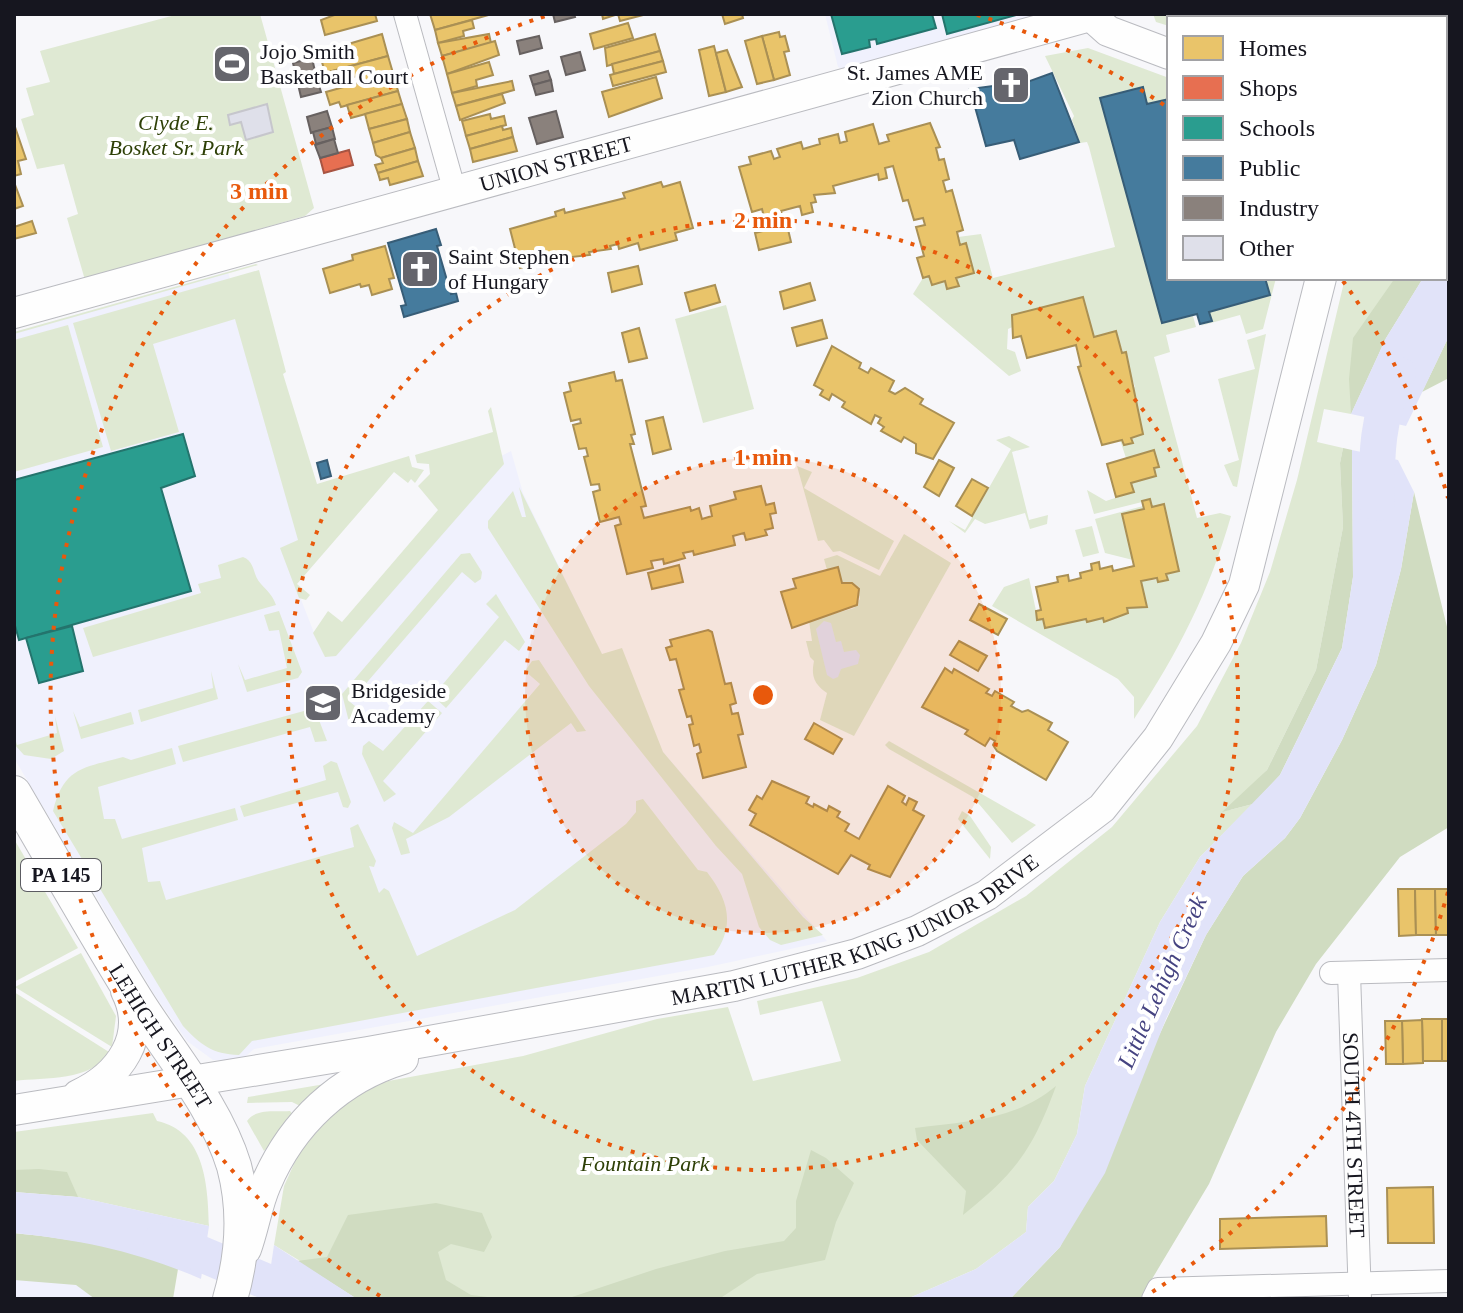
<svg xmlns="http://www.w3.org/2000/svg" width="1463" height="1313" font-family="'Times New Roman',serif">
  <rect width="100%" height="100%" fill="#f7f7fa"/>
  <g fill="#f0f1fd">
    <path d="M825,14H1045L842,69L838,67Z"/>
    <path d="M228,272L303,539L281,548L318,643L339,630L493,460L511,451L523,493L602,654L663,752L827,941L708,967L254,1049L240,1061L213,1060L187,1041L154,994L14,758V332Z"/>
    <path d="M25,1278L76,1285L95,1299H14V1280Z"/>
  </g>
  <g fill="#dfe9d3">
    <path d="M179,14H260L314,208L305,216L85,280L67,218L78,214L64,164L37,169L21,119L34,115L26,88L50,82L40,51Z"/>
    <path d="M1153,14H1376L1375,18H1169V26L1156,22Z"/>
    <path d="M1088,48L1169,78V99L1147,104L1143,87L1100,98L1163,323L1193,316L1196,327L1166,335L1170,352L1154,357L1197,518L1220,513L1231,516C1210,590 1177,655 1134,719V697L1118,679L992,606L1004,587L1029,578L1038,620L1086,619L1087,622L1103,618L1105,622L1128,613L1127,608L1147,607L1141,581L1168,579L1150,500L1094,514L1087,490L1106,501L1133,492L1131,483L1156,476L1154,468L1159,467L1126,458L1120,440L1133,442L1131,438L1143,434L1131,389L1135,387L1116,332L1094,337L1083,297L1013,315L1015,326L1008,329L1007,349L1015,352L1021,371L1009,376L913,294L923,278L929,276L932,285L945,281L947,289L958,286L956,278L965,243L960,245L958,237L981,234L993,278L1115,247L1089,147L1087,142L1080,143L1072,120L1074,116L1045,56Z"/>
    <path d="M256,264L258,265L14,334V332Z"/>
    <path d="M259,270L286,372L283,374L317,484L409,456L412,467L424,470L415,483L411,479L408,483L394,472L297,584L310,595L306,600L299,598L280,548L298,540L235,319L153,344L179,432L111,451L73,323Z"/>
    <path d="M1265,278H1276L1263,329L1246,334L1240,315L1200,326L1212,321L1209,312L1269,295Z"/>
    <path d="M1345,278H1423L1386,338L1351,414L1324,409L1317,442L1343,448L1340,463L1343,527L1316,670L1267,770L1230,810L1253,804L1200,857L1160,922L1085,1086L1077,1134L1054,1181L1028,1207L1026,1232L976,1269L907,1299H362L274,1245L284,1186L299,1153L322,1126L335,1104L383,1082L523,1056L657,1019L728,1007L753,1081L841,1061L822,1001L760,1015L757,1001L857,978L929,952L1026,896L1112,827L1197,726L1241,643L1270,572L1297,480Z"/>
    <path d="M726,305L754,409L703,423L675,319Z"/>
    <path d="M68,325L103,447L14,472V340Z"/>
    <path d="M1266,334L1237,487L1233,486L1224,465L1239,460L1218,379L1255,369L1247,340Z"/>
    <path d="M491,407L504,464L336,656L325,657L313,633L328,611L342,622L438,510L418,486L430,474L429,464L417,463L415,455L493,432L488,411Z"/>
    <path d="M1009,436L1030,447L1012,452L1029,520L1048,515L1047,524L1030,529L1025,513L985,524L975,519L965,533L949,521L965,530L1011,449L996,440Z"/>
    <path d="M797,466L812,472L804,488L894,541L879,570L840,551L833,552L824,540L818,541Z"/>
    <path d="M519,487L602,654L622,648L663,752L803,917L823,935L781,945L770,940L759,927L742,874L716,846L589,686L488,528V521L513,491L522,517H526Z"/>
    <path d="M1143,506L1133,560L1105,553L1095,519Z"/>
    <path d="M1092,526L1099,553L1083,557L1075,530Z"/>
    <path d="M904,534L951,563L854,736L820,720L827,693C814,684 811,676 814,661L810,657L806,641H812L809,621L854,608L860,599L857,588L842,583L838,567L827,570L824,559L837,555L880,576Z"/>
    <path d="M470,553L482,572L481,579L475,583L462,572L350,702L365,714L355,723L349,722L342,694L461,554Z"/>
    <path d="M243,557C256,562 252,575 261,584C268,592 272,594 276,605L93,657L83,628L201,593L198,584L221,578L218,565Z"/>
    <path d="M496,594L525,642L519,651L505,640L446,708L433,696L499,617L486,604Z"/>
    <path d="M279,611L302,672L298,678L247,692L238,664L245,680L287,668L279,630L269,631L264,615Z"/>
    <path d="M539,660L586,731L577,732L571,723L449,817L406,839L410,853L401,855L392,828L394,822L413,833L540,684L525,671L532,661Z"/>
    <path d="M211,671L218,699L141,722L138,710L213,688Z"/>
    <path d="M428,701L442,713L383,781L396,794L384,802L362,754L363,746L369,741L383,751Z"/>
    <path d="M311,709L316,712L327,741L315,742L310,727L183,762L178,746Z"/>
    <path d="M73,711L80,727L131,712L134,724L81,739Z"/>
    <path d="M55,716L64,751L51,759L24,755L14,744V735L17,745L57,733Z"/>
    <path d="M889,741L1036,825L1012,843L973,797L889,749L885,745Z"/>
    <path d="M172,748L176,764L98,787L104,819H115L122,839L235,808L238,820L142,848L148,882L160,881L166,900L354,847L350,828L358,824L376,861L374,867L369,866L379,893L384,888L389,891L417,956L515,910L626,824L636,812V801L643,799L698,870L707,872C728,899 736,925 714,955L252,1041L239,1055C212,1054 201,1045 183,1026L53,811C64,767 83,768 123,757L131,760Z"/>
    <path d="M331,761L337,763L351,802L348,808L343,807L338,792L244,817L240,806L326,780L323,766Z"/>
    <path d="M962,811L970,816L991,847L990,859L958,819Z"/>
    <path d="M14,839L78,948L14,982Z"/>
    <path d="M81,953L116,1016L112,1047L15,987Z"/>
    <path d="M14,992L109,1052C91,1082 46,1077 14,1081Z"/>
    <path d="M325,1084L302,1107L292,1102L247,1103L248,1097Z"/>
    <path d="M290,1111L294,1116L264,1151L247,1121C256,1108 276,1112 290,1111Z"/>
    <path d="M153,1113L157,1121C205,1131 208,1186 209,1226L14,1183V1132Z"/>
  </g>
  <g fill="#d0dcc1">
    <path d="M1395,278H1423L1386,338L1351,414L1349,379L1353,338Z"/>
    <path d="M1449,336V378L1422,392Z"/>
    <path d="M1343,448L1352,450L1353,577L1342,648L1280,775L1253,804L1222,812L1267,770L1316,670L1343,527L1340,463Z"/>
    <path d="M1414,492L1449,635V827L1400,857L1316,964L1276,1032L1209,1184L1140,1299H1010L1060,1247L1206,935L1243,876L1285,838L1300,818L1342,740L1376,665L1401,569Z"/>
    <path d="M1056,1086C1033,1149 1016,1173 963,1215L966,1191L917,1140L915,1128C967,1121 1014,1121 1056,1086Z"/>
    <path d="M811,1150L826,1158L854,1183L836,1222L825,1260L757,1274L719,1299H566L656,1269L725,1251L784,1241L796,1228V1201Z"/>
    <path d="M39,1169L67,1172L78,1197L14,1192V1170Z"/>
    <path d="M436,1203L482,1213L492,1237L484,1252L451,1244L438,1252L446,1280L471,1295L504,1299H357L297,1261L327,1257L348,1215Z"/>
    <path d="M14,1233C70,1239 126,1246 178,1269L173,1299H95L76,1285L14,1280Z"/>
  </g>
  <g fill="#e1e3f9">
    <path d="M1449,246V336L1406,426L1351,414L1386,338L1423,278H1445V250Z"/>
    <path d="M1352,450L1398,460L1414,492L1401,569L1376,665L1342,740L1300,818L1285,838L1243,876L1206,935L1166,1019L1105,1173L1060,1247L1010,1299H907L976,1269L1026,1232L1028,1207L1054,1181L1077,1134L1085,1086L1160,922L1200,857L1280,775L1342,648L1353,577Z"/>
    <path d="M824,621L831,623L836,642L841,641L844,652L856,650L860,655L858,664L841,669L838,677L833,679L827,675L816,629Z"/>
    <path d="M14,1192L78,1197L209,1226L201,1279C139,1252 82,1240 14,1233Z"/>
    <path d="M274,1245L357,1299H266Z"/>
  </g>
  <g fill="#e9c46a" stroke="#aa9054" stroke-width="2">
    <path d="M375,14L377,21L325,35L321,20L337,14Z"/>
    <path d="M430,14H492L435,30Z"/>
    <path d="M602,14H647L620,21L618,14L603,19Z"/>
    <path d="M722,14H742L743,18L725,24Z"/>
    <path d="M472,20L474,28L463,31L464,36L438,43L435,30Z"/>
    <path d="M628,23L633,38L594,49L590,34Z"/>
    <path d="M779,32L780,37L785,36L789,51L784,52L790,75L774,80L762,36Z"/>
    <path d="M382,34L388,56L325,73L322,62L331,60L328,50Z"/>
    <path d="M489,34L491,43L442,56L438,43Z"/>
    <path d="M655,34L660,51L607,66L605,48Z"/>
    <path d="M762,36L774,80L757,84L745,41Z"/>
    <path d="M495,41L499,55L447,74L442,56Z"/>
    <path d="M714,46L726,92L709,96L699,50Z"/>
    <path d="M727,50L742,87L726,92L716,53Z"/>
    <path d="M660,51L663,61L614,74L612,64Z"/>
    <path d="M388,56L393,73L359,83L357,76L328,85L325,73Z"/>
    <path d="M663,61L666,72L613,86L610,75Z"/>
    <path d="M489,62L493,75L476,80L477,86L452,93L447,74Z"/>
    <path d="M393,73L398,91L341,107L339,102L330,105L326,92Z"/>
    <path d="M656,77L662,98L609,117L602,92Z"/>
    <path d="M512,81L514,90L456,106L452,93Z"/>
    <path d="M398,91L402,104L351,118L347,105Z"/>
    <path d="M502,94L505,103L460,120L456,106Z"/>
    <path d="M402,104L407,119L369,129L365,114Z"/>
    <path d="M490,114L491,119L504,116L506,125L466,136L462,121Z"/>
    <path d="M407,119L410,132L373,143L369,129Z"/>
    <path d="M930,123L940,147L936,148L939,160L944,159L949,179L943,181L946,192L952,190L963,230L957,232L960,245L966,243L974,273L956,278L959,286L947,289L945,281L932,285L929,276L923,278L917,258L924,256L916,227L925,225L923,218L914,220L908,200L903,201L893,166L885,168L887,178L879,180L878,174L833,186L835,193L814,195L816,202L811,203L813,212L802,215L800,206L781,211L783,219L772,222L770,215L764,217L762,209L752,212L739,167L751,164L749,157L771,151L774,159L780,157L777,149L801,142L803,149L820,144L819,139L838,134L840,143L847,141L845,132L873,124L879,144L889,141L887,135Z"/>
    <path d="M14,124L26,159L18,161L21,174L14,176Z"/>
    <path d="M502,126L503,130L511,128L513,137L470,149L466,136Z"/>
    <path d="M410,132L415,148L381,158L376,155L373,143Z"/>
    <path d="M513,137L517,151L473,162L470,149Z"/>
    <path d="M415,148L418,161L378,173L375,165L383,163L381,158Z"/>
    <path d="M418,161L423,176L390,185L388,178L380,180L378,173Z"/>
    <path d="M14,182L23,206L14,209Z"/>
    <path d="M661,182L663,187L680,182L693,228L675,233L677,240L640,250L638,243L619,249L618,244L610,246L611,249L589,252L590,255L571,257L572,260L553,266L551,259L520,268L510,229L556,216L555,212L564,209L565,213L625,198L623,193Z"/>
    <path d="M32,221L36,233L14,239V227Z"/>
    <path d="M787,225L791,242L759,250L755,233Z"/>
    <path d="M385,246L394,278L389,279L392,289L372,295L369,285L361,287L360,284L330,293L323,269L353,260L352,255Z"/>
    <path d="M638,266L642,284L612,292L608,273Z"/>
    <path d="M810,283L815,300L784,309L780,292Z"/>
    <path d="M715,285L720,302L690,311L685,293Z"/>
    <path d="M1083,297L1094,337L1116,331L1122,353L1126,352L1143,434L1131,438L1133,443L1124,445L1122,440L1102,445L1078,367L1081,366L1076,345L1027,358L1021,336L1013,338L1012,315Z"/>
    <path d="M822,320L827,338L797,346L792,328Z"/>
    <path d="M639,328L647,358L629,362L622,333Z"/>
    <path d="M832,346L861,363L859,368L868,373L871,368L894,381L889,391L895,394L905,388L923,399L920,404L954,423L933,459L916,453V444L904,437L901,442L881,431L884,427L878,423L881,418L875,415L871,424L842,407L845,402L832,394L829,400L820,395L823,390L814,385Z"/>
    <path d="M614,372L616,381L622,380L635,434L631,435L634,444H630L646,506L641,507L644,518L690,507L691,511L699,508L702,519L712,516L710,506L736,499L734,492L761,486L766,505L774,503L776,513L770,514L773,528L765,530L767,535L746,540L744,533L733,536L735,545L694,555L693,551L683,553L685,558L664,564L663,559L651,561L653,568L627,574L615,526L621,524L619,517L600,522L593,492L600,490L599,484L591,485L584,457L588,456L586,448L579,449L573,425L581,423L580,419L571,421L564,393L571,391L569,383Z"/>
    <path d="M663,417L671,449L653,454L646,421Z"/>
    <path d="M1154,450L1159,467L1154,468L1156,476L1131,483L1134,492L1116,497L1107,464Z"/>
    <path d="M939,460L954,468L939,496L924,487Z"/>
    <path d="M972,479L988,488L972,516L956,506Z"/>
    <path d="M1150,499L1152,507L1164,504L1179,571L1166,574L1168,580L1158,582L1157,578L1141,581L1147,607L1127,608L1128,613L1104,622L1103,618L1087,622L1086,619L1045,628L1043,619L1037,620L1036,611L1041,610L1036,587L1058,582L1057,577L1068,575L1069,581L1081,578L1080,573L1092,570L1091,564L1099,562L1100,569L1112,566L1113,571L1134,566L1122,514L1144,509L1142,501Z"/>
    <path d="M679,565L683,582L652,589L648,573Z"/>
    <path d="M838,567L842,583H852L859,589L857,605L792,628L781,592L796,588L793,579Z"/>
    <path d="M979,604L1007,619L998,635L970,620Z"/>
    <path d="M708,630L712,632L725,684L731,683L736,703L730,705L732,714L738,713L743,734L738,735L746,767L703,778L697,754L701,752L699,744L694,746L689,725L693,724L691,716L687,717L679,690L684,689L676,659L670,660L666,648L672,646L670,640Z"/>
    <path d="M959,641L987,656L978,671L950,655Z"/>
    <path d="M945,668L952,673L954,669L989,689L986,693L992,696L995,691L1014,702L1011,706L1022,712L1028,710L1052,723L1048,730L1068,742L1046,780L997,751L993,745L995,741L990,738L985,746L965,734L968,730L922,707Z"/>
    <path d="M814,723L842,739L833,754L805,739Z"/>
    <path d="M772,781L809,797L806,803L813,807L814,804L827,811L829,806L840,812L837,817L849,824L845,831L859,839L888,786L905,796L902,802L906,805L909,798L917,802L913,810L924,816L890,877L868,869L870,865L851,855L838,874L750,825L756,814L749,810L757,796L762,799Z"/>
    <path d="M1398,889H1415L1416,935L1399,936Z"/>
    <path d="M1415,889H1435L1436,935H1416Z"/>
    <path d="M1435,889H1449V935H1436Z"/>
    <path d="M1422,1019H1442V1061H1423Z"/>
    <rect x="1442" y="1019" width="7" height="42"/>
    <path d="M1422,1020L1423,1063L1403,1064L1402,1021Z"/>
    <path d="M1385,1021H1402L1403,1064H1386Z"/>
    <path d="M1433,1187L1434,1243H1388L1387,1188Z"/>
    <path d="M1326,1216L1327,1246L1220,1249V1219Z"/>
  </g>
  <path fill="#e76f51" stroke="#a85442" stroke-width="2" d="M349,150L353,165L324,173L320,158Z"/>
  <g fill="#2a9d8f" stroke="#24746d" stroke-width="2">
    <path d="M831,14H932L936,28L877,44L876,39L869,40L870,47L842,54Z"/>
    <path d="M942,14H1020L947,34Z"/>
    <path d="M183,434L195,476L161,488L191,591L19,640L14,622V480Z"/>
    <path d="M72,626L83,671L39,683L26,638Z"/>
  </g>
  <g fill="#457b9d" stroke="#375d77" stroke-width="2">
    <path d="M1052,73L1079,142L1020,159L1014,140L986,146L970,89L1000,85L1002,91Z"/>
    <path d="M1143,87L1147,104L1169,99V278H1265L1270,295L1209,312L1212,321L1200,324L1197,314L1162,323L1100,98Z"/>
    <path d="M436,229L441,245L437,246L451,294L456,293L458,301L404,317L401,306L406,305L388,243Z"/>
    <path d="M327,460L331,476L321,479L317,463Z"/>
  </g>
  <g fill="#8a817c" stroke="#676160" stroke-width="2">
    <path d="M553,14H574L575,17L555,22Z"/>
    <path d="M539,36L542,48L520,54L517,41Z"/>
    <path d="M580,52L585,70L566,75L561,57Z"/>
    <path d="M312,58L316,76L297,80L293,63Z"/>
    <path d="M548,71L551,80L533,85L530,76Z"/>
    <path d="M316,76L321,92L301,97L297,80Z"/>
    <path d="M551,80L553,91L536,95L533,85Z"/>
    <path d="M327,111L332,127L311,133L307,117Z"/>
    <path d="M556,111L563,137L537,144L529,118Z"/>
    <path d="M332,127L335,139L316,144L313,132Z"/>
    <path d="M334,139L338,153L320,158L315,145Z"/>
  </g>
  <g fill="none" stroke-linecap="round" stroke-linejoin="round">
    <g stroke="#e1e3f9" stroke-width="36">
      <path d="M1377,503C1376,457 1377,415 1398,374"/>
      <path d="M161,1241L180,1245L284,1289L300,1299"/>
    </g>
  </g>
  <path fill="#dfe0ea" stroke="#c6c6cc" stroke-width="2" d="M267,104L273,132L246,140L241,122L230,125L228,115Z"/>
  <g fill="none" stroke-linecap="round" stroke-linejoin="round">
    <g stroke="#babbc0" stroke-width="24">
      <g id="street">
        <path d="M405,14L455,192"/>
        <path d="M1331,973L1449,970"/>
        <path id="s1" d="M1349,973L1360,1299"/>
        <path d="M1153,1299L1158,1289L1449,1281"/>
      </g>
    </g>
    <g stroke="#babbc0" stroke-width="32">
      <g id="secondary">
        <path d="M1089,14L1108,31L1169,54"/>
        <path d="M1395,18L1397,14"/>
        <path id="s2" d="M14,313L1097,14"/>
        <path d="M78,1095C119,1076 149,1036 126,991"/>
        <path id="s3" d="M14,1110L368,1052L734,986L857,954L917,931L987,895L1102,808L1158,738L1216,643L1244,585L1321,278"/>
        <path d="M246,1249C254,1227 257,1204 266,1184C292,1123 340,1078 403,1059"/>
      </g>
    </g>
    <g stroke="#babbc0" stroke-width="36">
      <g id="primary">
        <path id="s4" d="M14,793C55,863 95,934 138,1003C171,1055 216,1107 234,1166C246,1211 243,1255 230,1299"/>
      </g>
    </g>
    <use href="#street" stroke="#fefefe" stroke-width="22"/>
    <use href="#secondary" stroke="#fefefe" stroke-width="30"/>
    <use href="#primary" stroke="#fefefe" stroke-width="34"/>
  </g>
  <circle cx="763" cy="695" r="238" fill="#e8590c" fill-opacity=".12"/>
  <g fill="none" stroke="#e8590c" stroke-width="4" stroke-dasharray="4 8">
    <circle cx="763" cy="695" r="238"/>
    <circle cx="763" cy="695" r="475"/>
    <path d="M1448 892A713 713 0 0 1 1146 1296M380 1296A713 713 0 0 1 549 15M977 15A713 713 0 0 1 1167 107M1343 281A713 713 0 0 1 1448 498"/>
  </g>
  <defs>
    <g id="stadium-square" transform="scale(2)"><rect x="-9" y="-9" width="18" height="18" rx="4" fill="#65656c" stroke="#fff"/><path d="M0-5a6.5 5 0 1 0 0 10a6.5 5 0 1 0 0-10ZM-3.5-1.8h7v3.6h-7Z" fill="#fff"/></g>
    <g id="church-square" transform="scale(2)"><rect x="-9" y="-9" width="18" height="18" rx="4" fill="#65656c" stroke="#fff"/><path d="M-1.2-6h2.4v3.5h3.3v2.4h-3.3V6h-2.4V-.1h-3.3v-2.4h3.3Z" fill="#fff"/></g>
    <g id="school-square" transform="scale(2)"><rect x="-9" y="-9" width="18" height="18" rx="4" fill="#65656c" stroke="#fff"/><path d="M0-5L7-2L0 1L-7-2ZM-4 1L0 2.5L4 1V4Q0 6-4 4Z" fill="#fff"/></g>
  </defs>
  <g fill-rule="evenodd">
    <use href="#stadium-square" x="232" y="64"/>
    <use href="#church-square" x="1011" y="85"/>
    <use href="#church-square" x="420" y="269"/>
    <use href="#school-square" x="323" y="703"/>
  </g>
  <g text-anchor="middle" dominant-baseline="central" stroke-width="8" stroke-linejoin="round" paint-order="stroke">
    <rect fill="#fff" stroke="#5c5c62" stroke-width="2" x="21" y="859" width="80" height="32" rx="6"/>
    <g font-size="20" font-weight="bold" fill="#16161f">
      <text x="61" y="875">PA 145</text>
    </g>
    <g font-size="22" fill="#16161f" stroke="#fff" text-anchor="start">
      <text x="260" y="51">Jojo Smith<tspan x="260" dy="25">Basketball Court</tspan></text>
      <text x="983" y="72" text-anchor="end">St. James AME<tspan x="983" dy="25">Zion Church</tspan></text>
      <text x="448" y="256">Saint Stephen<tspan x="448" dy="25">of Hungary</tspan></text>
      <text x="351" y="690">Bridgeside<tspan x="351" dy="25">Academy</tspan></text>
    </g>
    <g font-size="22" font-style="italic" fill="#2e4007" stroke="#fff">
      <text x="176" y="122">Clyde E.<tspan x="176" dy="25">Bosket Sr. Park</tspan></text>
      <text x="645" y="1163">Fountain Park</text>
    </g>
    <g font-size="22" fill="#16161f" stroke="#fff">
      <text stroke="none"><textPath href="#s2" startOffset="562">UNION STREET</textPath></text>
      <text stroke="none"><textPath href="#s3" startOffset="864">MARTIN LUTHER KING JUNIOR DRIVE</textPath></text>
      <text stroke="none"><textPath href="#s4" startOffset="284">LEHIGH STREET</textPath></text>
      <text stroke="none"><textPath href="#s1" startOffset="162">SOUTH 4TH STREET</textPath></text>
    </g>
    <g font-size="24" font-style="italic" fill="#454381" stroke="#fff">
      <text transform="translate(1162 982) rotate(-66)">Little Lehigh Creek</text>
    </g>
  </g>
  <circle cx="763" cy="695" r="12" fill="#e8590c" stroke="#fff" stroke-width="4"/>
  <g font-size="24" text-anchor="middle" font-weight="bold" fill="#e8590c" stroke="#fff" stroke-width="8" stroke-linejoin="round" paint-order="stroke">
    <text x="259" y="199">3 min</text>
    <text x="763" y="228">2 min</text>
    <text x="763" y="465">1 min</text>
  </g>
  <rect width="1463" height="1313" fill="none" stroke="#16161f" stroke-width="32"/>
  <rect x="1167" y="16" width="280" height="264" fill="#ffffff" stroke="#a2a2a5" stroke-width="2"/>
  <rect x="1183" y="36" width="40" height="24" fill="#e9c46a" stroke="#a2a2a5" stroke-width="2"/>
  <text x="1239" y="56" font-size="24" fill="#16161f">Homes</text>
  <rect x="1183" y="76" width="40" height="24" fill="#e76f51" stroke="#a2a2a5" stroke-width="2"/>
  <text x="1239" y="96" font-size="24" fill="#16161f">Shops</text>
  <rect x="1183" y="116" width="40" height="24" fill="#2a9d8f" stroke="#a2a2a5" stroke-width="2"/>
  <text x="1239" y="136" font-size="24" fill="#16161f">Schools</text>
  <rect x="1183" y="156" width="40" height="24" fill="#457b9d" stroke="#a2a2a5" stroke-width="2"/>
  <text x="1239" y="176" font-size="24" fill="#16161f">Public</text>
  <rect x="1183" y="196" width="40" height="24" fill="#8a817c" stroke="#a2a2a5" stroke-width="2"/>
  <text x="1239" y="216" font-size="24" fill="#16161f">Industry</text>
  <rect x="1183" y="236" width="40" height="24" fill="#dfe0ea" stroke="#a2a2a5" stroke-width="2"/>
  <text x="1239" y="256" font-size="24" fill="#16161f">Other</text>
</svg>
